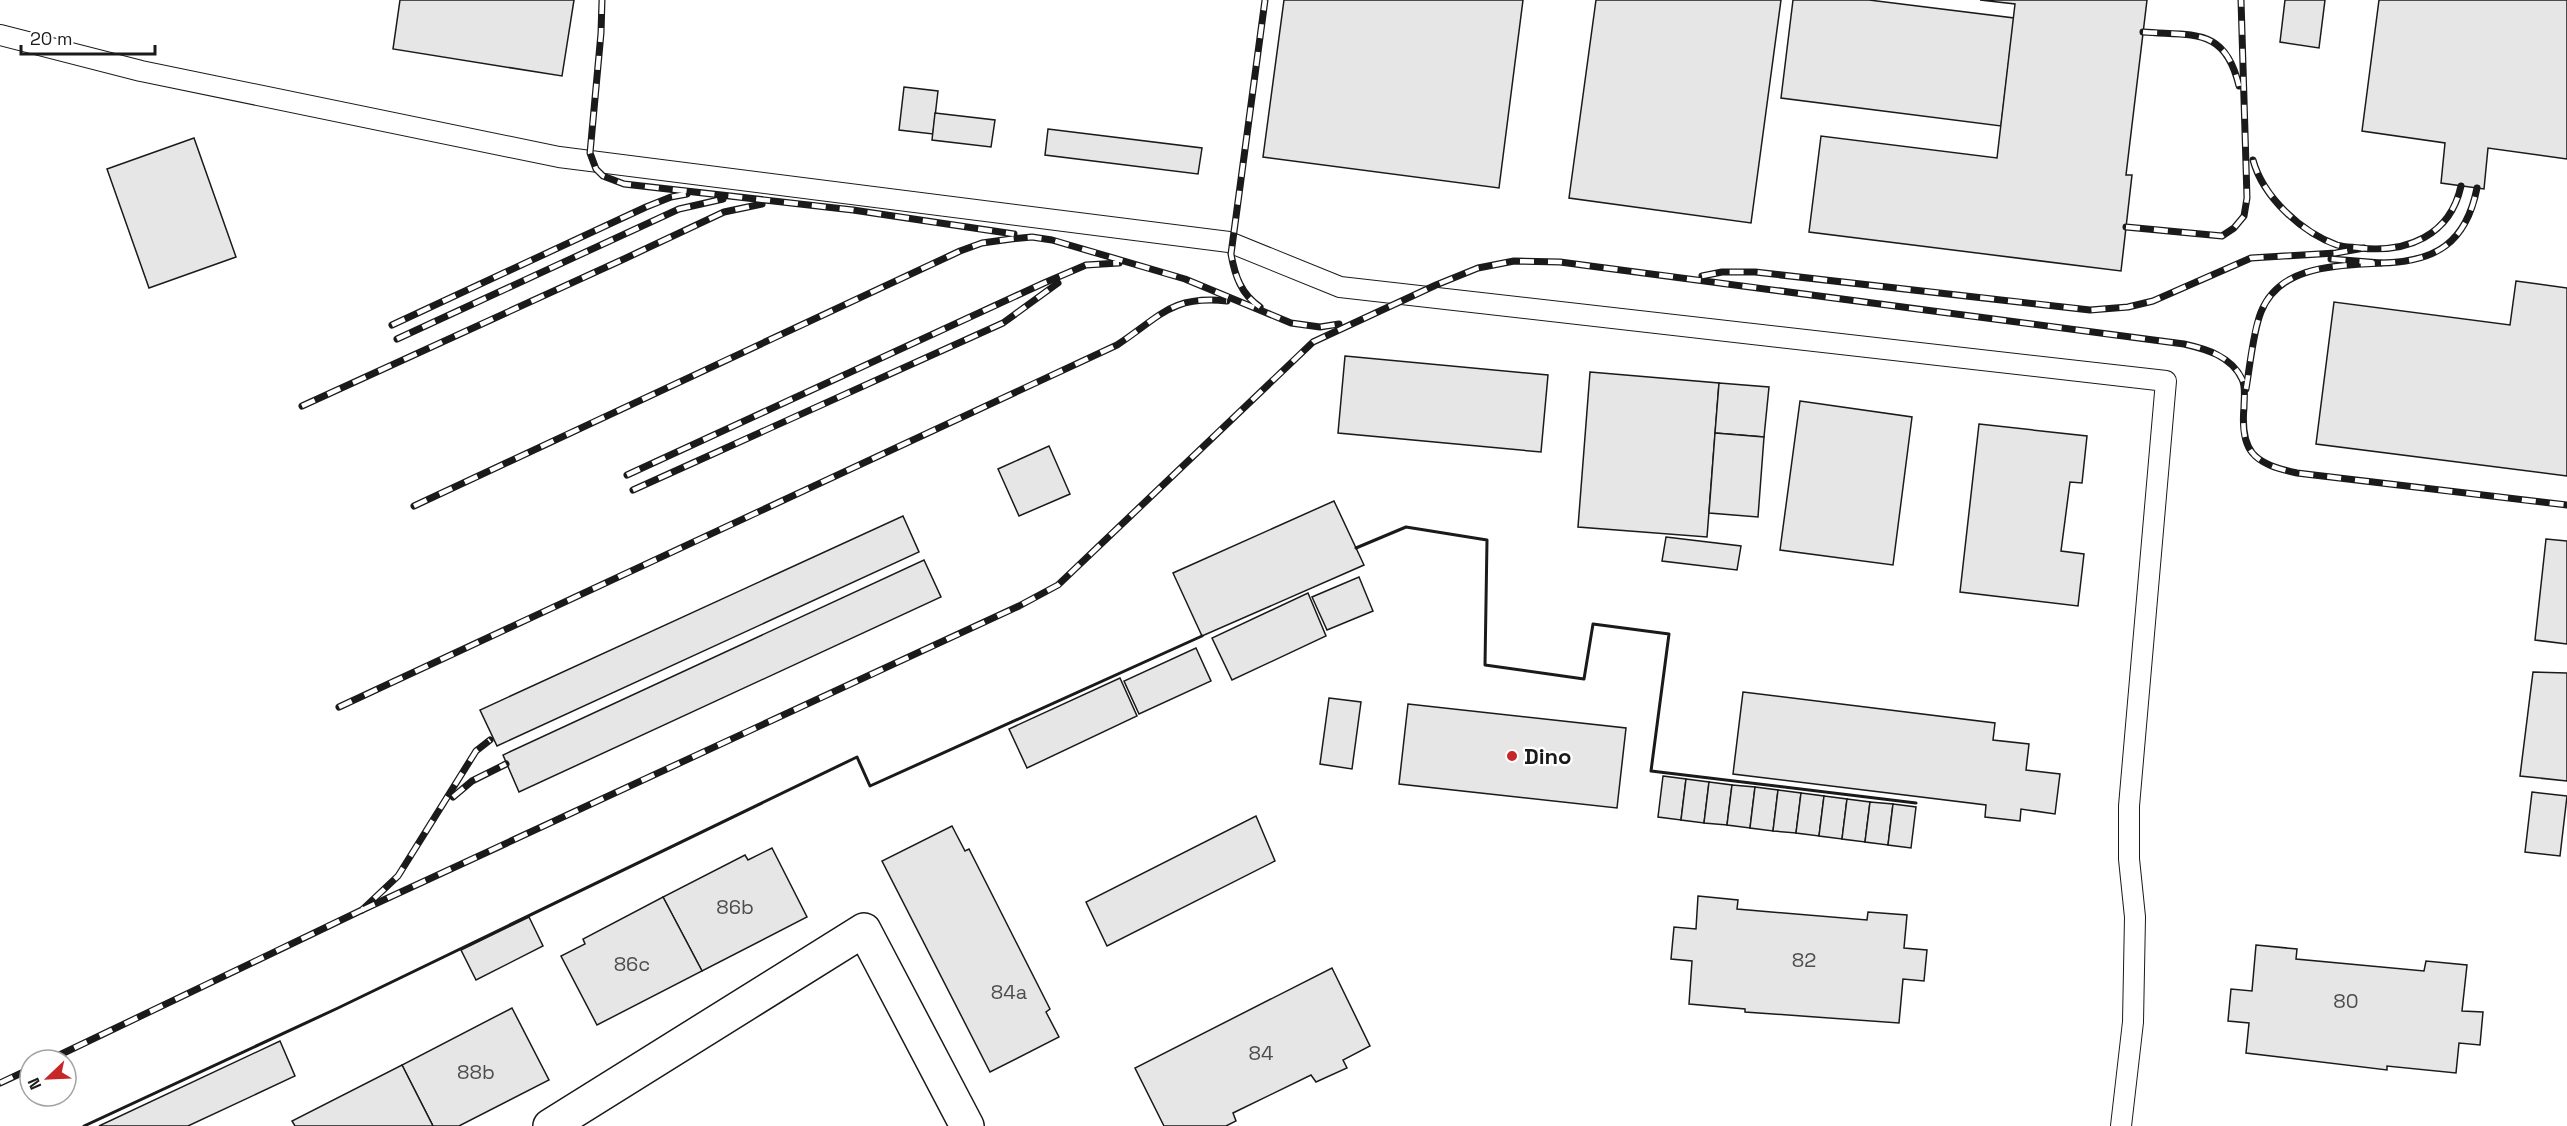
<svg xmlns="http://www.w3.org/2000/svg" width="2567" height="1126" font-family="'Space Grotesk',sans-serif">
  <rect width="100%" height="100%" fill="#fff"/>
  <g fill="#e6e6e6" stroke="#1a1a1a" stroke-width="1.5">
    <path d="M400,0H574L562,76L393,49Z"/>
    <path d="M1284,0H1523L1499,188L1263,157Z"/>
    <path d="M1596,0H1781L1751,223L1569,198Z"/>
    <path d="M1793,0H1869L2014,18L2001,126L1781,98Z"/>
    <path d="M1980,0H2147L2126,175H2132L2121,271L1809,232L1821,136L1997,158L2015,4Z"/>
    <path d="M2285,0H2325L2319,48L2280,42Z"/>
    <path d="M2379,0H2567V159L2488,148L2484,189L2441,183L2445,143L2362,131Z"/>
    <path d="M904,87L938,91L933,134L899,130Z"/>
    <path d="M935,113L995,120L991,147L932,140Z"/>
    <path d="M1048,129L1202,148L1198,174L1045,155Z"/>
    <path d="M194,138L236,257L149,288L107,169Z"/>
    <path d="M2516,281L2567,288V476L2316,444L2334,302L2510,325Z"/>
    <path d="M1345,356L1548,375L1541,452L1338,433Z"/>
    <path d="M1590,372L1719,383L1707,537L1578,527Z"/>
    <path d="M1719,383L1769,387L1764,437L1715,433Z"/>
    <path d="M1800,401L1912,417L1893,565L1780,550Z"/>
    <path d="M1979,424L2087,436L2082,483L2070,482L2061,551L2084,554L2078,606L1960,592Z"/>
    <path d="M1715,433L1764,437L1758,517L1709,513Z"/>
    <path d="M1049,446L1070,494L1019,516L998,469Z"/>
    <path d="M1334,501L1364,565L1202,636L1173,573Z"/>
    <path d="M903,516L919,552L497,746L480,710Z"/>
    <path d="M1666,537L1741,546L1737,570L1662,561Z"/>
    <path d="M2546,539L2567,541V644L2535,640Z"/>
    <path d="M924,560L941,597L519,792L503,755Z"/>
    <path d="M1359,577L1373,611L1327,630L1312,597Z"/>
    <path d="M1308,593L1326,636L1232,680L1212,638Z"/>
    <path d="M1196,648L1211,681L1139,714L1124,681Z"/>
    <path d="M2533,672L2567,673V781L2520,776Z"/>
    <path d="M1120,678L1137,716L1027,768L1009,729Z"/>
    <path d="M1743,692L1995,723L1993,740L2029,744L2026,770L2060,774L2055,814L2021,809L2020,821L1985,817L1986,805L1733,774Z"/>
    <path d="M1329,698L1361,702L1352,769L1320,764Z"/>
    <path d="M1408,704L1626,728L1617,808L1399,784Z"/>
    <path d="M1663,776L1686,779L1681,820L1658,817Z"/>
    <path d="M1686,779L1709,782L1704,823L1681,820Z"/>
    <path d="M1709,782L1732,785L1727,825L1704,823Z"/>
    <path d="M1732,785L1755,787L1750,828L1727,825Z"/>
    <path d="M1755,787L1778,790L1773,831L1750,828Z"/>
    <path d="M1778,790L1801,793L1796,833L1773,831Z"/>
    <path d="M2532,792L2567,796L2560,856L2525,852Z"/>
    <path d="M1801,793L1824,796L1819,836L1796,833Z"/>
    <path d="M1824,796L1847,799L1842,839L1819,836Z"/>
    <path d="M1847,799L1870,802L1865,842L1842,839Z"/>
    <path d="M1870,802L1893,804L1888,845L1865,842Z"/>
    <path d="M1893,804L1916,807L1911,848L1888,845Z"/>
    <path d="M1256,816L1275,861L1107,946L1086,902Z"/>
    <path d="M952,826L965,851L969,849L1050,1009L1046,1012L1059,1037L990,1072L882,861Z"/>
    <path d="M772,848L807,917L702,971L663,897L745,855L748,860Z"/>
    <path d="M1698,896L1738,900L1737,909L1867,920L1868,912L1907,915L1904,948L1927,950L1924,981L1903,979L1899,1023L1745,1012V1009L1689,1004L1692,961L1671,959L1674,927L1696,929Z"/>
    <path d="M663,897L702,971L597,1025L561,956L585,944L583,939Z"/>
    <path d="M529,917L543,946L476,980L461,950Z"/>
    <path d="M2256,945L2297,949L2296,959L2424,971L2426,961L2467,965L2462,1011L2483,1012L2480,1045L2459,1043L2456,1073L2387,1066V1070L2246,1053L2249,1023L2228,1021L2231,989L2252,991Z"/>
    <path d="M1332,968L1370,1046L1343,1060L1347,1068L1316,1082L1311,1075L1233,1113L1236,1121L1226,1126H1164L1135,1068Z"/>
    <path d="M512,1008L549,1080L459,1126H433L402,1065Z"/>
    <path d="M280,1041L295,1076L188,1126H99Z"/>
    <path d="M402,1065L433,1126H295L292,1121Z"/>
  </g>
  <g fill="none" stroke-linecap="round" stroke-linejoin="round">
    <g stroke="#1a1a1a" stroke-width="22">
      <path id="service" d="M0,35L141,71L559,157L1229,242L1340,287L2166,381L2129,806V859L2135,917L2133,1022L2121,1126"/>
    </g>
    <g stroke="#1a1a1a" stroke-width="36">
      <path id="minor" d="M550,1126L864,930L967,1126"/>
    </g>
    <use href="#service" stroke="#fff" stroke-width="20"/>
    <use href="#minor" stroke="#fff" stroke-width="33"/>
    <g stroke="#1a1a1a" stroke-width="7">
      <g id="rail">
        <path d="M602,0L601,33L590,153L596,169L603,176L624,184L853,210L1014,234"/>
        <path d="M2143,32C2194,36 2225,27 2239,86"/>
        <path d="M2253,160C2263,197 2301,232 2337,245C2344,247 2352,247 2360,248C2407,253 2450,236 2461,186"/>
        <path d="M2126,227L2222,236L2234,228L2244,216L2247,198L2241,0"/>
        <path d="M2381,263C2436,262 2466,243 2477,188"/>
        <path d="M1702,276L1722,272H1755L2090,310L2128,307L2153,301L2251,258L2336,253L2364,248"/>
        <path d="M1260,307C1241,294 1235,276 1231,254L1265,0"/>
        <path d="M392,325L646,207L671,197L687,194"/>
        <path d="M397,339L679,209L723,199"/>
        <path d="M2246,389C2250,366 2253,332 2261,312C2280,264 2339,266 2381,263L2331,259"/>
        <path d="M302,406L624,259L724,212L762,204"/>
        <path d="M627,475L1044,283L1086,265L1119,263"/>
        <path d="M633,490L1003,323L1058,283"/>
        <path d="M414,506L960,251L982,243L1011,239L1032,237L1052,240L1185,279L1291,323L1320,327L1339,324"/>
        <path d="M339,707L1117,345C1160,317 1171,295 1227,301"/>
        <path d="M453,797L472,781L506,764"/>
        <path d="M362,910L1019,606L1058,585L1313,342L1436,285L1478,268L1514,261L1560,262L2184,344C2206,349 2231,356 2242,379C2246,387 2244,397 2244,407C2240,451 2253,464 2297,473L2567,505"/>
        <path d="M49,1060L362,910L398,876L476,751L490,740"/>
        <path d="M0,1083L30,1069"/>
      </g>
    </g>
    <use href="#rail" stroke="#fff" stroke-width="4.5" stroke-dasharray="14" stroke-linecap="butt"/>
    <g stroke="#1a1a1a" stroke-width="3">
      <path d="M1356,548L1406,527L1487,540L1485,665L1584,679L1593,624L1669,634L1651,771L1916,803"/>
      <path d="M84,1126L338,1008L857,757L870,786L1202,636"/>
    </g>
  </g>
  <circle fill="#c62828" stroke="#fff" stroke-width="2" cx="1512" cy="756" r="6"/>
  <g text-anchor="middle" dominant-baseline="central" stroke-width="4.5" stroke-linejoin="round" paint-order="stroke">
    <g font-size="20" fill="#4d4d4d">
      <text x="735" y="907">86b</text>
      <text x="1804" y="960">82</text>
      <text x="632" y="964">86c</text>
      <text x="1009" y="992">84a</text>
      <text x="2346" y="1001">80</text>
      <text x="1261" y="1053">84</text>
      <text x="476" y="1072">88b</text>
    </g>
    <g font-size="22" font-weight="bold" fill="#1a1a1a" stroke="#fff" text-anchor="start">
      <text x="1524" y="756">Dino</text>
    </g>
  </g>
  <g transform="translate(48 1078) rotate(247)"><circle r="28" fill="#ffffff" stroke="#a3a3a3" stroke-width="1.5"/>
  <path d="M0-4.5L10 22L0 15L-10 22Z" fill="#c62828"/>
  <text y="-9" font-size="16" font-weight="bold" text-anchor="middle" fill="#1a1a1a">N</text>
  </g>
  <path d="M21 45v9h134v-9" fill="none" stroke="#1a1a1a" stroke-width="3"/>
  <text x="30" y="45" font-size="18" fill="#1a1a1a" stroke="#ffffff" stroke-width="4.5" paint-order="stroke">20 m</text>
</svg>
